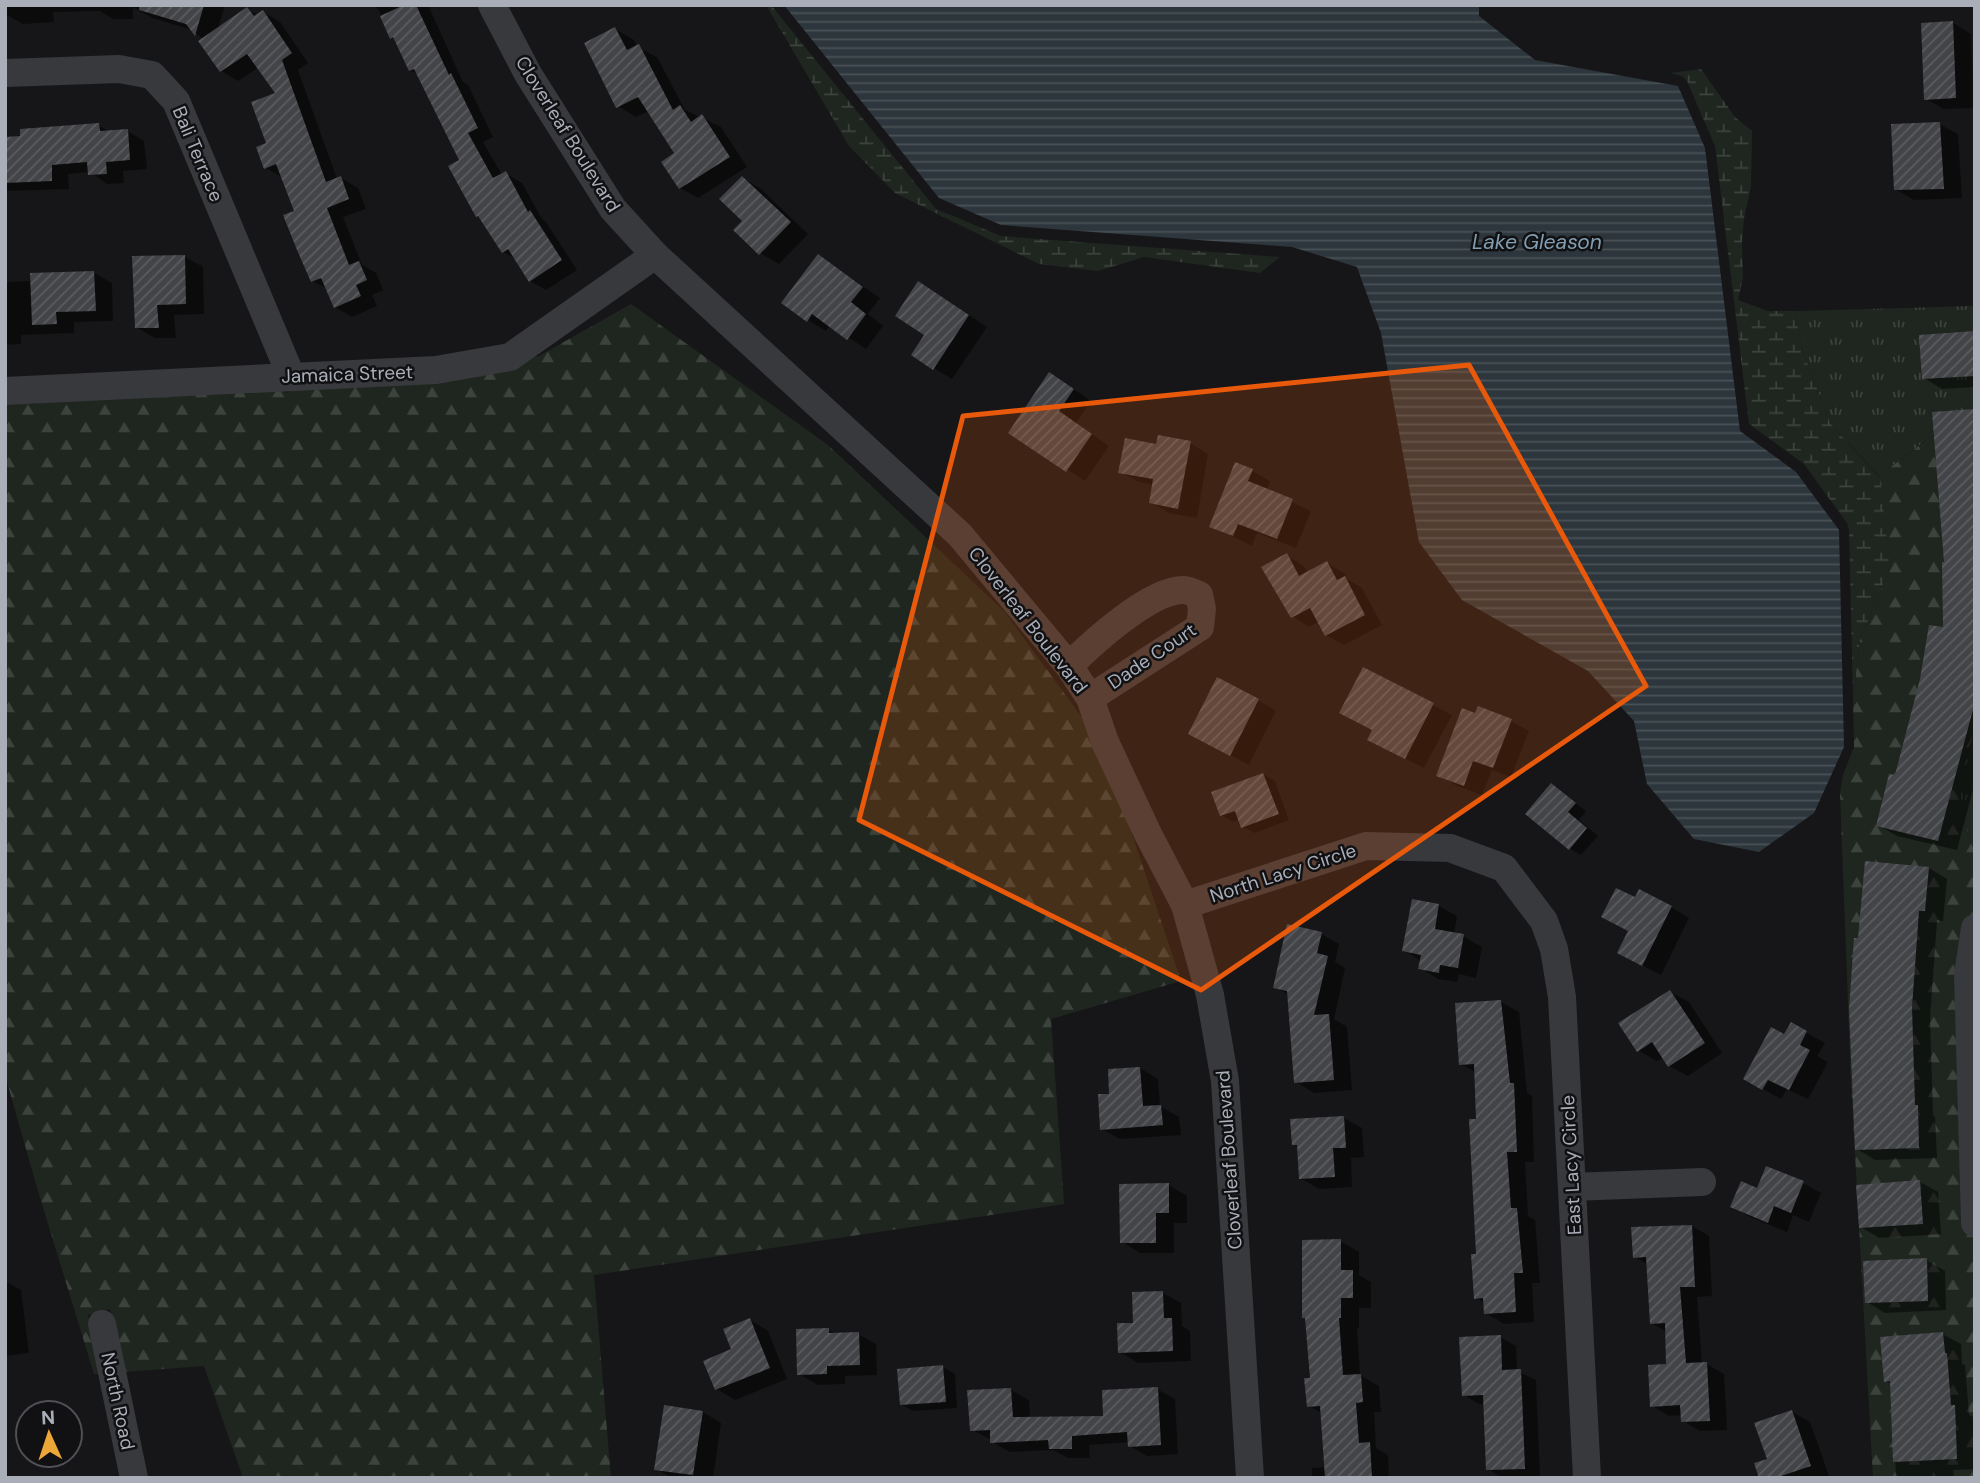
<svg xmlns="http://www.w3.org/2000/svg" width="1980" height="1483" font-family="'DM Sans',sans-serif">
  <defs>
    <pattern id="grass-tufts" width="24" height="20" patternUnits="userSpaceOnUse" patternTransform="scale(1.75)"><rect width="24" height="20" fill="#1e261f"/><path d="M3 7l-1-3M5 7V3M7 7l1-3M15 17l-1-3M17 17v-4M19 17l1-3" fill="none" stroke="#3c433d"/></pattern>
    <pattern id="forest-firs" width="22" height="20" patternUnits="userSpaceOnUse" patternTransform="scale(1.75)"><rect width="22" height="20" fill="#1e261f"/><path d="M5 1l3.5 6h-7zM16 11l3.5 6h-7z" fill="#3c433d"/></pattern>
    <pattern id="wetland-marsh" width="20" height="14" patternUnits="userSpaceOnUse" patternTransform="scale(1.75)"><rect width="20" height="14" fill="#1e261f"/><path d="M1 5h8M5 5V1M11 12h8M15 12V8" fill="none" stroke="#3c433d"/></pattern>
    <pattern id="water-rules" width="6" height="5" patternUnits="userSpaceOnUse" patternTransform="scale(1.75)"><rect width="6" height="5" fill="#2d363c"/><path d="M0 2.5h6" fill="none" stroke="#495156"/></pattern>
    <pattern id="building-hatch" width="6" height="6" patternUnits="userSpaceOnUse" patternTransform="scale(1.75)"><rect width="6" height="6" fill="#434448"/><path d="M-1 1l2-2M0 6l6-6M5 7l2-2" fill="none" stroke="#5b5c60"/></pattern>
  </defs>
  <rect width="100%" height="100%" fill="#161618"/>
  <g fill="url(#grass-tufts)">
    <path d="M1975,306V412L1926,440L1879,476L1830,423L1802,349L1795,311Z"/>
    <path d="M1975,731V852C1955,808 1957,776 1975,731Z"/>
  </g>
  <g fill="url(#forest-firs)">
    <path d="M631,304L828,445L1004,611L1086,723L1123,807L1181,981L1051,1019L1064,1204L594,1275L611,1478H243L204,1366L124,1372L110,1309L88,1315L100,1374H94L38,1191L5,1075V405L284,389L286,393L294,389L539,356Z"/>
    <path d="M1975,412V731C1957,776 1955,808 1975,852V1478H1873L1851,1082L1840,793L1843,775L1854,747L1853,697L1860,640L1890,567L1879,476L1945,426Z"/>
  </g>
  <g fill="url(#wetland-marsh)">
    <path d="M766,5H771L936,209L1001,236L1280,257L1260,273L1144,257L1098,271L1039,264L895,193L849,146Z"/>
    <path d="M1701,69L1735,117L1752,131L1751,187L1744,218L1742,242L1743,277L1738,300L1768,311H1795L1802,349L1830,423L1880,478L1890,567L1860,640L1853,697L1849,530L1847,523L1804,464L1749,424L1715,146L1687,81L1682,76L1670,73Z"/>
  </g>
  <path fill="url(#water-rules)" d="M784,5H1479V16L1535,60L1678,86L1705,148L1740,431L1796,472L1839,530L1844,747L1814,813L1759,852L1694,839L1647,784L1634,721L1588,671L1462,600L1419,542L1381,333L1357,267L1292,247L1001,225L939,198Z"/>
  <g fill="#0007">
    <path d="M5,5H133V19H113L100,11L53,12L54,22L23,24L5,14Z"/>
    <path d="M135,5H225L218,29L247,9L258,15L263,12L280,22L308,63L298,70L337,179L341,178L358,188L366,209L343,217L362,265L376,273L383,290L372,295L377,306L352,317L335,307L328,289L312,281L296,212L283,178L266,168L278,94L259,67L238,81L221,71L203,39L192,30L153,18L134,8Z"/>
    <path d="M372,5H428L463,82L468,85L493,137L483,142L502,175L505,173L522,183L542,219L546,222L577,270L546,290L530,281L516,259L503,252L482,219L477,216L462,160L420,76L410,70L378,9Z"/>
    <path d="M1953,23L1971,34L1974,108L1944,109L1926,99Z"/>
    <path d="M615,29L634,40L637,47L657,57L685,110L721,127L747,167L698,198L680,188L676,154L649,111L636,117L618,106Z"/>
    <path d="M1939,124L1958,134L1962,198L1914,200L1895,189Z"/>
    <path d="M98,125L110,132L127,131L144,141L147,169L123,171L124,183L107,184L90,172L68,174L69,189L5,191V139Z"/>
    <path d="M743,178L761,189L808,234L779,264L760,253L744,221Z"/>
    <path d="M184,256L203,267L204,314L174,315L176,338H155L136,327Z"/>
    <path d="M819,256L880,298L868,314L883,326L866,349L830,325L826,331L808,320Z"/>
    <path d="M94,273L112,283L113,321L74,322V333L21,335V344L5,345V282L32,281Z"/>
    <path d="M937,294L987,327L952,379L934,368L926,335Z"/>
    <path d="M1975,333V387L1942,389L1924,378Z"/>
    <path d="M1068,385L1091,401L1076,423L1109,446L1085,481L1010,432Z"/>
    <path d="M1190,443L1208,454L1197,518L1169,513L1151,502L1154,485L1139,482L1120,472L1158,446Z"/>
    <path d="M1252,471L1270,481L1267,490L1311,511L1296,548L1257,533L1252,546L1211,526Z"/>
    <path d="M1286,555L1304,566L1308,573L1327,563L1344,573L1347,579L1362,588L1382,625L1344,645L1326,635L1319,622L1309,627L1292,616Z"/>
    <path d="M1975,635V782L1957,850L1897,836L1878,825L1897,777Z"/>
    <path d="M1363,669L1452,715L1424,768L1388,750L1374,730Z"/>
    <path d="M1258,700L1276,711L1249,765L1209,744Z"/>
    <path d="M1511,721L1529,731L1511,777L1492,770L1482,795L1457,786L1438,775Z"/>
    <path d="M1263,774L1275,781L1289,820L1255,833L1243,827L1240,819L1233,822L1221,815Z"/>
    <path d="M1551,785L1586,811L1579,820L1598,836L1581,855L1570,849Z"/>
    <path d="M1929,868L1947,879L1943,921L1937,920L1930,1019L1933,1116L1935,1117L1937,1158L1875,1160L1857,1149Z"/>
    <path d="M1636,900L1671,907L1689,918L1661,975L1638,963L1630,931Z"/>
    <path d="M1413,901L1439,906L1457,916L1454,934L1463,936L1482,947L1476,978L1459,974L1457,982L1438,979L1420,968L1421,961L1404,950Z"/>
    <path d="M1321,934L1339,944L1335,962L1345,968L1334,1019L1347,1027L1352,1090L1314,1093L1296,1082L1289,995L1275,987Z"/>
    <path d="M1670,992L1689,1002L1722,1053L1688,1076L1669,1066L1664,1057L1657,1061L1639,1051Z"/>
    <path d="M1501,1002L1519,1012L1527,1093L1532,1096L1534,1162H1525L1528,1216L1535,1220L1540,1283H1532L1534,1322L1504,1324L1486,1313L1485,1303L1476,1298L1478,1120L1475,1072L1461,1064Z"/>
    <path d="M1791,1024L1825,1043L1817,1056L1828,1062L1808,1099L1787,1089L1781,1099L1745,1079L1785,1036Z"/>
    <path d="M1140,1068L1158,1079L1160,1106L1179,1117L1181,1135L1120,1139L1102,1129L1111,1095Z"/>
    <path d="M1344,1118L1362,1128L1364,1157L1351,1158L1352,1187L1319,1189L1300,1178L1298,1147L1293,1144Z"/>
    <path d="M1920,1182L1938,1192L1941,1234L1879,1238L1861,1227Z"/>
    <path d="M1803,1183L1821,1193L1809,1222L1793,1215L1787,1232L1750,1217L1732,1206L1758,1190Z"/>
    <path d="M1169,1185L1187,1196V1223H1174V1253H1140L1122,1242Z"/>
    <path d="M1692,1226L1709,1236L1712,1296L1697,1297L1702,1364H1707L1724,1374L1727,1430L1700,1431L1683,1421V1415L1669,1416L1651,1405L1667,1366V1332L1651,1323L1648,1265L1635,1257Z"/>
    <path d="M1340,1241L1359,1252V1275L1371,1282V1308H1359V1328H1357L1360,1375L1379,1386L1381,1412H1374L1376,1448L1388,1455L1389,1478H1312V1468L1326,1467L1322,1413L1308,1406L1312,1379L1307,1319L1304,1317Z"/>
    <path d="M1926,1260L1945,1271L1946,1310L1885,1313L1867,1302Z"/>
    <path d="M5,1281L21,1290L29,1353L5,1356Z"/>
    <path d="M1163,1293L1181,1303L1182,1326L1190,1331L1191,1361L1138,1363L1120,1352Z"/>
    <path d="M750,1320L768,1331L787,1379L735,1400L717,1389Z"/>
    <path d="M829,1330L837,1335L858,1334L876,1344L877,1375L845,1376V1384L818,1385L799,1374Z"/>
    <path d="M1942,1334L1961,1344L1962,1364L1965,1365L1969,1415L1973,1417L1975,1469L1953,1470L1954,1478H1896L1892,1384L1886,1381Z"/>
    <path d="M1500,1337L1516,1346L1517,1371L1536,1380L1540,1477L1502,1478L1488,1469L1485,1404H1479L1464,1395Z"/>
    <path d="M943,1367L955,1374L957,1408L913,1411L901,1404Z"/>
    <path d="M1157,1389L1175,1399L1178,1454L1147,1456L1130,1446V1442L1089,1445L1090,1458H1068L1053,1450L1010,1452L992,1442V1440L972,1430L1011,1390L1029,1400L1030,1419L1105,1417Z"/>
    <path d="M703,1412L721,1423L713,1478H672L656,1469Z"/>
    <path d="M1792,1412L1810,1422L1829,1476L1761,1478Z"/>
  </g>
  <g fill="url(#building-hatch)">
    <path d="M140,5H204L195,36L186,24L139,10Z"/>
    <path d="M404,5H416L449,75L451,73L478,128L468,133L493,178L506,171L528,212L530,210L562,260L529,282L508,249L502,253L478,216L476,217L448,166L459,160L414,69L409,71L393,37L390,39L380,16Z"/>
    <path d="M247,7L254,16L263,10L292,53L282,60L326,182L341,176L349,199L327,208L349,265L359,261L367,280L356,285L361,296L334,308L321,278L311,282L297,250L283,215L294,211L276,164L264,169L256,147L266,143L251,102L275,93L247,54L220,72L198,41Z"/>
    <path d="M1953,21L1956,98L1924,100L1921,23Z"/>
    <path d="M615,27L627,50L639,44L673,110L680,105L691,122L702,114L730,157L679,189L661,162L674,153L638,97L616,108L584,43Z"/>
    <path d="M1940,122L1944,189L1894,190L1891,124Z"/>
    <path d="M99,123L100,131L128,129L130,160L106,162L107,174L88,175L87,162L52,165V181L5,183V137L20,136V129Z"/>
    <path d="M742,176L791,222L759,255L733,230L742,221L719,199Z"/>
    <path d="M818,254L863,287L851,302L866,314L847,340L812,314L807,322L781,303Z"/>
    <path d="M185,255L186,304L157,305L159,328H135L132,256Z"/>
    <path d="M94,271L96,311L56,312L57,324L32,325L30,273Z"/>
    <path d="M918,281L969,315L933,370L911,355L924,335L895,316Z"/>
    <path d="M1975,331V376L1922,379L1919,335Z"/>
    <path d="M1049,372L1074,389L1059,411L1092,434L1066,472L1008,433Z"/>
    <path d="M1975,409V702L1938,841L1876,826L1889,774L1895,775L1920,679L1929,625L1943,627L1942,562H1944L1932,412Z"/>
    <path d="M1158,435L1191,441L1178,509L1149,503L1153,479L1118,473L1125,438L1156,444Z"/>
    <path d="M1235,462L1253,469L1248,481L1293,499L1277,539L1238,524L1233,536L1209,527Z"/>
    <path d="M1287,553L1299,576L1327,561L1337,580L1345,576L1365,615L1325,636L1310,608L1291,618L1261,567Z"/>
    <path d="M1363,667L1434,703L1405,759L1367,740L1372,730L1339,713Z"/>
    <path d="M1217,677L1259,699L1230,756L1188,734Z"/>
    <path d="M1478,706L1512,719L1493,768L1473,761L1464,786L1436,776L1462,708L1475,713Z"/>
    <path d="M1263,773L1279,814L1241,828L1235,811L1220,816L1211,792Z"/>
    <path d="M1551,783L1576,803L1568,812L1587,828L1569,850L1525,814Z"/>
    <path d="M1865,861L1929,867L1925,911H1919L1912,1007L1915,1105H1918L1919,1148L1855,1150L1849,1009L1854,938H1858Z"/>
    <path d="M1616,888L1635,897L1639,889L1672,906L1642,966L1617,953L1628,931L1601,917Z"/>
    <path d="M1412,899L1439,904L1435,929L1464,934L1458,968L1440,965L1439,973L1418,969L1421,955L1402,951Z"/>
    <path d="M1287,924L1322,932L1317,953L1328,956L1314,1015L1329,1014L1334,1080L1294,1083L1287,991L1273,988Z"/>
    <path d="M1670,990L1705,1043L1668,1067L1652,1042L1637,1052L1618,1023Z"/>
    <path d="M1501,1000L1510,1083H1514L1517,1152H1507L1511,1208H1517L1523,1273H1514L1516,1312L1484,1314L1483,1298L1474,1299L1471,1254H1476L1469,1119H1476L1474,1064L1459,1065L1455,1003Z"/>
    <path d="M1791,1022L1807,1031L1800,1045L1810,1050L1789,1090L1768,1080L1762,1090L1743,1079L1771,1027L1784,1034Z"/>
    <path d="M1140,1067L1143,1106L1161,1105L1163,1125L1100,1130L1098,1094H1109L1108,1069Z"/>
    <path d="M1344,1116L1346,1148H1333L1335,1177L1299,1179L1297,1145H1292L1290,1119Z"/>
    <path d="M1766,1166L1804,1181L1791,1213L1774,1206L1768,1223L1730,1207L1741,1181L1757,1188Z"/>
    <path d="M1920,1180L1923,1224L1859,1228L1856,1185Z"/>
    <path d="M1169,1183V1213H1156V1243H1120L1119,1184Z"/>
    <path d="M1692,1225L1695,1287H1680L1686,1363L1707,1362L1710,1421L1681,1422L1680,1405L1650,1407L1648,1365L1666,1364L1665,1323L1650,1324L1646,1257L1633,1258L1631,1227Z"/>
    <path d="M1341,1239V1270H1353V1298H1341V1318H1339L1343,1375L1361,1374L1363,1402L1356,1403L1359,1443L1370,1442L1372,1478H1325L1320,1406L1307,1407L1304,1378H1310L1305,1318H1302V1240Z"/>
    <path d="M1927,1258L1928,1301L1865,1303L1863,1261Z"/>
    <path d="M1163,1291L1164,1318H1172L1173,1351L1118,1353L1117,1323H1133L1132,1292Z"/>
    <path d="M750,1318L770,1368L715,1390L703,1361L731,1349L723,1329Z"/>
    <path d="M829,1328V1333L859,1332L860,1365L827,1366V1374L797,1375L796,1329Z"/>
    <path d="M1943,1332L1945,1353H1947L1951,1405H1955L1957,1459L1893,1462L1890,1381L1884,1382L1880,1337Z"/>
    <path d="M1501,1335L1502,1370L1521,1369L1525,1469L1486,1470L1483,1395L1462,1396L1459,1337Z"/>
    <path d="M943,1365L946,1402L900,1405L897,1369Z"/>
    <path d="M1158,1387L1161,1445L1128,1447L1127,1432L1072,1436V1449H1049L1048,1440L990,1443V1430L970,1431L967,1390L1011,1388L1013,1417L1103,1416L1102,1390Z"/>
    <path d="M664,1405L703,1411L693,1475L654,1470Z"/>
    <path d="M1792,1410L1811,1466L1775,1478H1759L1754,1463L1767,1459L1754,1423Z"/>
  </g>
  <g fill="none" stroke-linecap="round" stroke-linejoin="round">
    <g stroke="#37393d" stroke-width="28">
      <path d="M492,5L528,74L613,209L655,255L960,535L1069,666L1090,698L1105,742L1148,834L1185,905L1210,995L1225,1081L1250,1478"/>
      <path d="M5,73L119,69L152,75L176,101L291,376"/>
      <path d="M5,391L436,370L510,357L655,255"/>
      <path d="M1069,666C1092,643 1150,590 1183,590C1189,590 1194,593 1199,595L1202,609L1200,627L1090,698"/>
      <path d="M1185,905L1366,846L1450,848L1504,868L1544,921L1554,949L1562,997L1587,1478"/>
      <path d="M1975,928L1968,974L1975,1223"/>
      <path d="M1572,1187L1702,1182"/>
      <path d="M102,1324L134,1478"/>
    </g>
  </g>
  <path fill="#e8590c" fill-opacity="0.2" stroke="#e8590c" stroke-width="5" stroke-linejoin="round" d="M1469,365L1646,686L1201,990L859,820L963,416Z"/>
  <g text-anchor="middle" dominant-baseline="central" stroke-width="5" stroke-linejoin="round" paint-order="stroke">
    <g font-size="19" fill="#a9aeb8" stroke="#111113">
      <text transform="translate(568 134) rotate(58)">Cloverleaf Boulevard</text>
      <text transform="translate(198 154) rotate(67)">Bali Terrace</text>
      <text transform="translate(347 374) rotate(-2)">Jamaica Street</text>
      <text transform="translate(1028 620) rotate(52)">Cloverleaf Boulevard</text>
      <text transform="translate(1152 656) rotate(-34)">Dade Court</text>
      <text transform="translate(1283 873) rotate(-18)">North Lacy Circle</text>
      <text transform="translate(1229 1160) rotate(-94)">Cloverleaf Boulevard</text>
      <text transform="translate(1571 1165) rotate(-93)">East Lacy Circle</text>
      <text transform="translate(118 1401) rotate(78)">North Road</text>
    </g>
    <g font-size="21" font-style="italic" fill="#819eb2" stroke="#111113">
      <text x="1537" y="242">Lake Gleason</text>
    </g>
  </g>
  <rect width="1980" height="1483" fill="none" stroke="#a9aeb8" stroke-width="14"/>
  <g transform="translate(49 1434) rotate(357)"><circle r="33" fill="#111113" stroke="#4e5055" stroke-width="2"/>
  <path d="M0-5L12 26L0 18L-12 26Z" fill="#eda739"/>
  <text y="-10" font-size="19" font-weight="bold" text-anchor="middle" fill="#a9aeb8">N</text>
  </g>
</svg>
